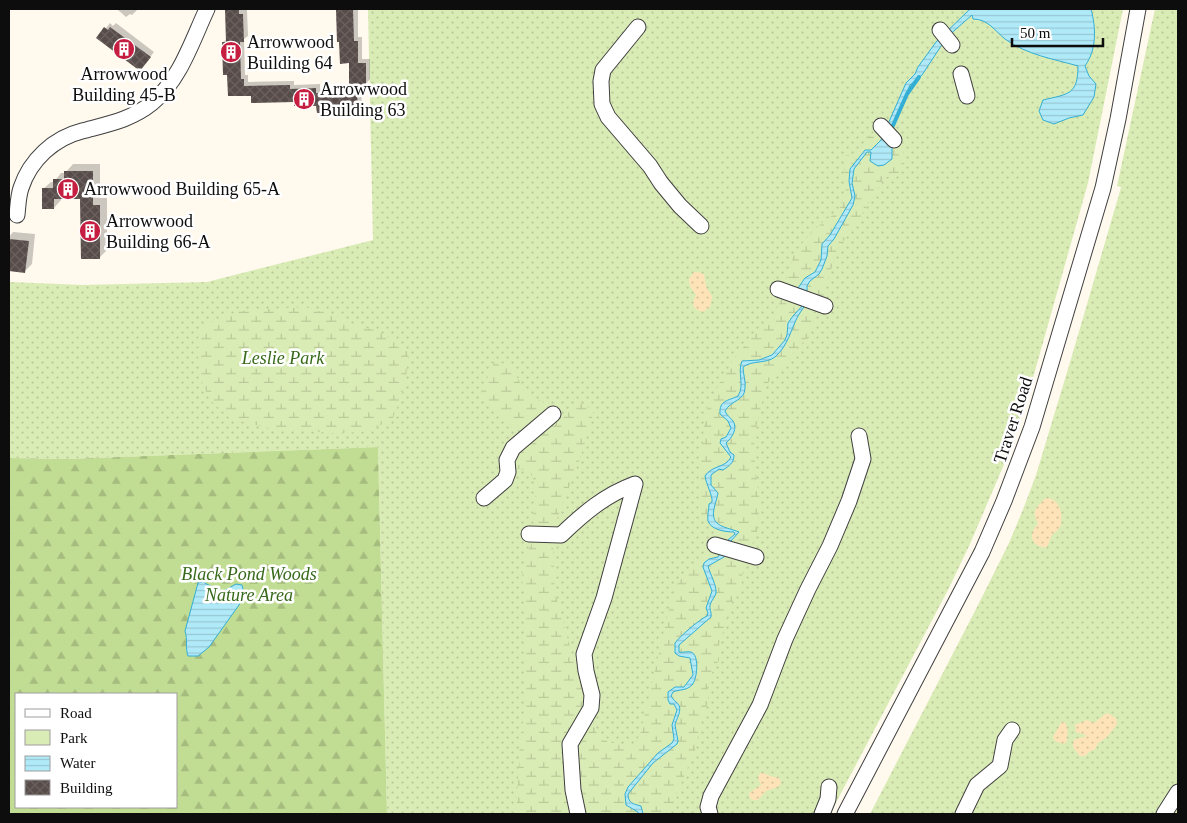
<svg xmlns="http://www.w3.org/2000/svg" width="1187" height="823" font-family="Georgia,serif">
  <defs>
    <pattern id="green-dots" width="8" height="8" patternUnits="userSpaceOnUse" patternTransform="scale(1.25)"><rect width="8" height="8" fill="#daecb5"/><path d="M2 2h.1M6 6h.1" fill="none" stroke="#bac99a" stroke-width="1.8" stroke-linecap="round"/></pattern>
    <pattern id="forest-firs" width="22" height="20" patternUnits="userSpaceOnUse" patternTransform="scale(1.25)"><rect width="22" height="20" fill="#c1dd94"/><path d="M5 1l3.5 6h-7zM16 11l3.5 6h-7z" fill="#a5bc7e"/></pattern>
    <pattern id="wetland-marsh" width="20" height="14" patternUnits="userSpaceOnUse" patternTransform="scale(1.25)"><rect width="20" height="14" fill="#daecb5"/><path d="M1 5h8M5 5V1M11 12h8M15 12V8" fill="none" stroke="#bac99a"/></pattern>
    <pattern id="sand-dots" width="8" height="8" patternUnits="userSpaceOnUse" patternTransform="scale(1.25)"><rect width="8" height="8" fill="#fde3b7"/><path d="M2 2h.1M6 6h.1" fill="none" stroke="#d8c29c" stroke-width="1.8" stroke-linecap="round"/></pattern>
    <pattern id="water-rules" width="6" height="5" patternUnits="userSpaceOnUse" patternTransform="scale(1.25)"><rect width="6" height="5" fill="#b0eaf9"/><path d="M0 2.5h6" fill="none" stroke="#96c8d4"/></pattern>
    <pattern id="building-cross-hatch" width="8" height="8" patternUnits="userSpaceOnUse" patternTransform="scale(1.25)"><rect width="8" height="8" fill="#574c49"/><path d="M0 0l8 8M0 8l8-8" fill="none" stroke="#6a615f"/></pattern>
  </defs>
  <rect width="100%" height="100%" fill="#fff9ee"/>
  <g fill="url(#green-dots)">
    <path d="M368,9H1123L1088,183L1031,385L1005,462L970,544L949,588L830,814H387L378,447L69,459L9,458V282L83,285L207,282L373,240Z"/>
    <path d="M1155,9H1178V814H870L977,607L1009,543L1024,507L1036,475L1071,359L1120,191L1121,187L1117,186Z"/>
  </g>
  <path fill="url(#forest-firs)" fill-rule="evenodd" d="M378,447L387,814H9V458L69,459ZM16,694H176V807H16Z"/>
  <g fill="url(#wetland-marsh)">
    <path d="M879,129C885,135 903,148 905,156C906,161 903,167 901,172L884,178L851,232L839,246L825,287L823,299L816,310L813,326L807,338L773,375L765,388L754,437L755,468L760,502L757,532L750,550L744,559L742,582L731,604L719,645V660L707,682L708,696L707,705L699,729L696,748L668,814H589C580,792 577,765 582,741L570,728L559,750L572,814H516L520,744L526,699V632L522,575L525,555L534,540L533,506L537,490L530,472L516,468L518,455L527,444L481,392L495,361L511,366L525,392L546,404L553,424L579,402L594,411L581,456L557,519L553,550L555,593L582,691L597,734L608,742L632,747L640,735L674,588L694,563L719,541L720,535C709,528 703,522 698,510L702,495L699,476L700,455L703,442L705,413L709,404L721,380L735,357L754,335L772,319L780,302L794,254L809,235L824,221L836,213L841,206L846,193L844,167L846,155H854L870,135Z"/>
    <path d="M305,307L339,317L359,327L376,330L409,350L405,385L392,421L361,432L332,433L268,428L231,419L210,400L201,380L196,342L205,325L239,311Z"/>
  </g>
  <g fill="url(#sand-dots)">
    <path d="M694,272C708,273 703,275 706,285C706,289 711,293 712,297L710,307L703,312C692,309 691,304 696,295L690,286L689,279Z"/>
    <path d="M1046,498C1060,498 1064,516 1060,527C1058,531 1054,532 1052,535C1050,539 1049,543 1047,547C1038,549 1029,541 1033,531C1034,528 1037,526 1038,523C1030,511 1038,506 1046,498Z"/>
    <path d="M1107,713L1116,718L1117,724L1107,737L1098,743L1095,749L1089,752L1085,756H1080L1073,747V742L1075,739L1084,737L1086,735L1076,732L1075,725L1087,720L1094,723Z"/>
    <path d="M1062,721C1070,724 1067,734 1067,741L1064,744L1055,741L1053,737Z"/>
    <path d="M760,773C767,772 770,778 777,777L780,779L781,783L778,787L766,791L758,800H753L750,798L749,793L761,785L758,778Z"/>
  </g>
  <g fill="url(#water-rules)" stroke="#33aed4">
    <path d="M970,9H1091C1096,28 1097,49 1085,66L1089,76L1096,84L1094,97L1083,115L1069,118L1054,124L1043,120L1039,111L1043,100C1068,94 1078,95 1078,66C1054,59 1027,55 1005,39C995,31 988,19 973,19L972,15L947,37L922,75L910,85L887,139L892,148V159L884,165L878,166L870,161L871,152H867L854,169L852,183L855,196L853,205L834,239L828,246L827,256L822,269L819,274L810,281L807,286V291L810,296C807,304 802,309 798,316C791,329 788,346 775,357C766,364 752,360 743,367C743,374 746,381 745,388C745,401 731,400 725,411C727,416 730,417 733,421C738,428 732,438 726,443L730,452L734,455C734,463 729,466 723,470L719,469L711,475V485L718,493C717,499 715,503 714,509C710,527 727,527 739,532L730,542L724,557L708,566C710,574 717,586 716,593C715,597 711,601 710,605C709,609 712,612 711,617L679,645V652C683,653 687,651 691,652C700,655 697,680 692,685C686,691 680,689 673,692L671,696C672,698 674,700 676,702C684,708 677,717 675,725L678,741L677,744L653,763L628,794C628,803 633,804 641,806L643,814H638V812L626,805L625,794L628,787L658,753L672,743L674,739L672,725L677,710L674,704H670L668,700V692L675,687H684L693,675L690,658L679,656L675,653V643C679,637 700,619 707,616L708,613L706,608L712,591L703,567L704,563L709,559L718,557L728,540L735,534L734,532C726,532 711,530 708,521C707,516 709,509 709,504L712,502C713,496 706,484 705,476C712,465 726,468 731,457L720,443L721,439L726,437L731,428L728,421L720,414C719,400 728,401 738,396C745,385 737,373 742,361L759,360L772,355L785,340L787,335L788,323L793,316L804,304L798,288L805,278L815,272L821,260L822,244L830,235L852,198L849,181L850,169L865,150H871L881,140L906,83L915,74L918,67L936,42Z"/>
    <path d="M203,582L222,592L236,584L242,585L244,594L239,605L209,647L198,656H188C185,647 188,640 185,631L198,583Z"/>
  </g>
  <g fill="#0003">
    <path d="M119,9H138L132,15L130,14L126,17L118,10Z"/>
    <path d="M227,9L247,10L248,36L244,39L245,75H248V82L294,81V85L320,84V89L361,87L362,107L357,112L252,94L228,73L223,42L227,39Z"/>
    <path d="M336,9H358V37H362V59H370V79L366,84L350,62L341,40H338Z"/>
    <path d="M110,23L113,26L116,23L154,52L144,65L98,38Z"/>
    <path d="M73,164H100V198H107V250L100,257L81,198H61V200L54,208L43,189L51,182H54L61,173H65Z"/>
    <path d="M13,232L35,234L32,264L25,271L9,270V237Z"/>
  </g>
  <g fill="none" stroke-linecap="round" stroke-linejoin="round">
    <path stroke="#33aed4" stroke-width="4" d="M891,130L907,94L919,77"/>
  </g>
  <g fill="url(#building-cross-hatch)">
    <path d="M225,9H239V14H243L244,42H240L241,79H244V86L290,85V89L316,88V93L357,91L358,113H317L316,106H294V102L251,103V96H228L227,75H223L222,42H226Z"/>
    <path d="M336,9H353L354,41H358V63H366V85H349V63L340,64L339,42H337Z"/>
    <path d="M104,27L108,30L110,27L151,57L140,71L96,38Z"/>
    <path d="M64,171H93V205H100V259H81L80,199H54V209H42V188H53V179H64Z"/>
    <path d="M9,239L29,241L25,273L9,271Z"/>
  </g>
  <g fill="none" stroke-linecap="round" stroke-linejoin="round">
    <g stroke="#404040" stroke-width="17">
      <g id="minor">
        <path d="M638,27L603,70L601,81L602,104L608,117L650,166L661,183L680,206L701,226"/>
        <path d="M940,30L952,45"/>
        <path d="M961,74L967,96"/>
        <path d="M881,126L894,140"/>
        <path d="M17,215C18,206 18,197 21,188C30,160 54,138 82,131C108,124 131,120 152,103C180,80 192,41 207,9"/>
        <path d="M778,289L825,306"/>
        <path d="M484,498L505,480L508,472L507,460L513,448L553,414"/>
        <path d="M529,534L561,535C584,513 605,495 635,484L604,598L584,654L586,671L592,695L591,708L570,744L573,790L578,814"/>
        <path d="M715,545L756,557"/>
        <path d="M710,814L708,807L711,796L760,705L785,639L808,589L830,546L849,501L863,459L859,436"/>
        <path d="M822,814L828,799L829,787"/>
        <path d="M845,814L982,552L1004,501L1032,427L1103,188L1118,119L1138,9"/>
        <path d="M963,814L977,785L1000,766L1005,740L1012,730"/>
        <path d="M1164,814L1178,792"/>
      </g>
    </g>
    <use href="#minor" stroke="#fff" stroke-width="15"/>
  </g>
  <defs>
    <g id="building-disc" transform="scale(1.125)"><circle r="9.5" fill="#c51e41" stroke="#fff"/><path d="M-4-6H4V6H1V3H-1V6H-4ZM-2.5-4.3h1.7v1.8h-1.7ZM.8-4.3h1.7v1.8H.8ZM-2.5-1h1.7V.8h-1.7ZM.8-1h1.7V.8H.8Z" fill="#fff"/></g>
  </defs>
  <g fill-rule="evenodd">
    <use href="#building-disc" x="124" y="49"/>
    <use href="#building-disc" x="231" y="52"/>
    <use href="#building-disc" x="304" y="99"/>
    <use href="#building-disc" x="68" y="189"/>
    <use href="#building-disc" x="90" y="231"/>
  </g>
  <g text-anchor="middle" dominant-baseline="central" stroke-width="5" stroke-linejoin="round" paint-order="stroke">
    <g font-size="18" fill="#0d0d0d" stroke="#fff" text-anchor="start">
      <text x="247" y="42">Arrowwood<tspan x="247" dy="21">Building 64</tspan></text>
      <text x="124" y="74" text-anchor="middle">Arrowwood<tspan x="124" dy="21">Building 45-B</tspan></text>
      <text x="320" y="89">Arrowwood<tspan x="320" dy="21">Building 63</tspan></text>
      <text x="84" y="189">Arrowwood Building 65-A</text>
      <text x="106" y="221">Arrowwood<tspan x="106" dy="21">Building 66-A</tspan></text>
    </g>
    <g font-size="18" font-style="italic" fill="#37691a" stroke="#fff">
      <text x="283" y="358">Leslie Park</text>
      <text x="249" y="574">Black Pond Woods<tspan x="249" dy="21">Nature Area</tspan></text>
    </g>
    <g font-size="18" fill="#0d0d0d" stroke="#fff">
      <text transform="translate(1013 420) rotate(-72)">Traver Road</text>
    </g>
  </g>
  <rect width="1187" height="823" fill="none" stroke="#0d0d0d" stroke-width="20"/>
  <rect x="15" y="693" width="162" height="115" fill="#ffffff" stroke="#9e9e9e"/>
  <rect x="25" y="709" width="25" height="8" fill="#ffffff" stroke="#9e9e9e"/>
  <text x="60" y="718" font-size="15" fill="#0d0d0d">Road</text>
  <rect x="25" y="730" width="25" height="15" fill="#daecb5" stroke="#9e9e9e"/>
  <text x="60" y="743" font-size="15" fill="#0d0d0d">Park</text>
  <rect x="25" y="756" width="25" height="15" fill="url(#water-rules)" stroke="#9e9e9e"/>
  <text x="60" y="768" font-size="15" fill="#0d0d0d">Water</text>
  <rect x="25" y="780" width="25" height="15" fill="url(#building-cross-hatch)" stroke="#9e9e9e"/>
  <text x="60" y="793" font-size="15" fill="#0d0d0d">Building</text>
  <path d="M1012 38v8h91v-8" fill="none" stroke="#0d0d0d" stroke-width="2.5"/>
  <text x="1020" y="38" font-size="15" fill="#0d0d0d" stroke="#ffffff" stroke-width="4" paint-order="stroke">50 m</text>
</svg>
